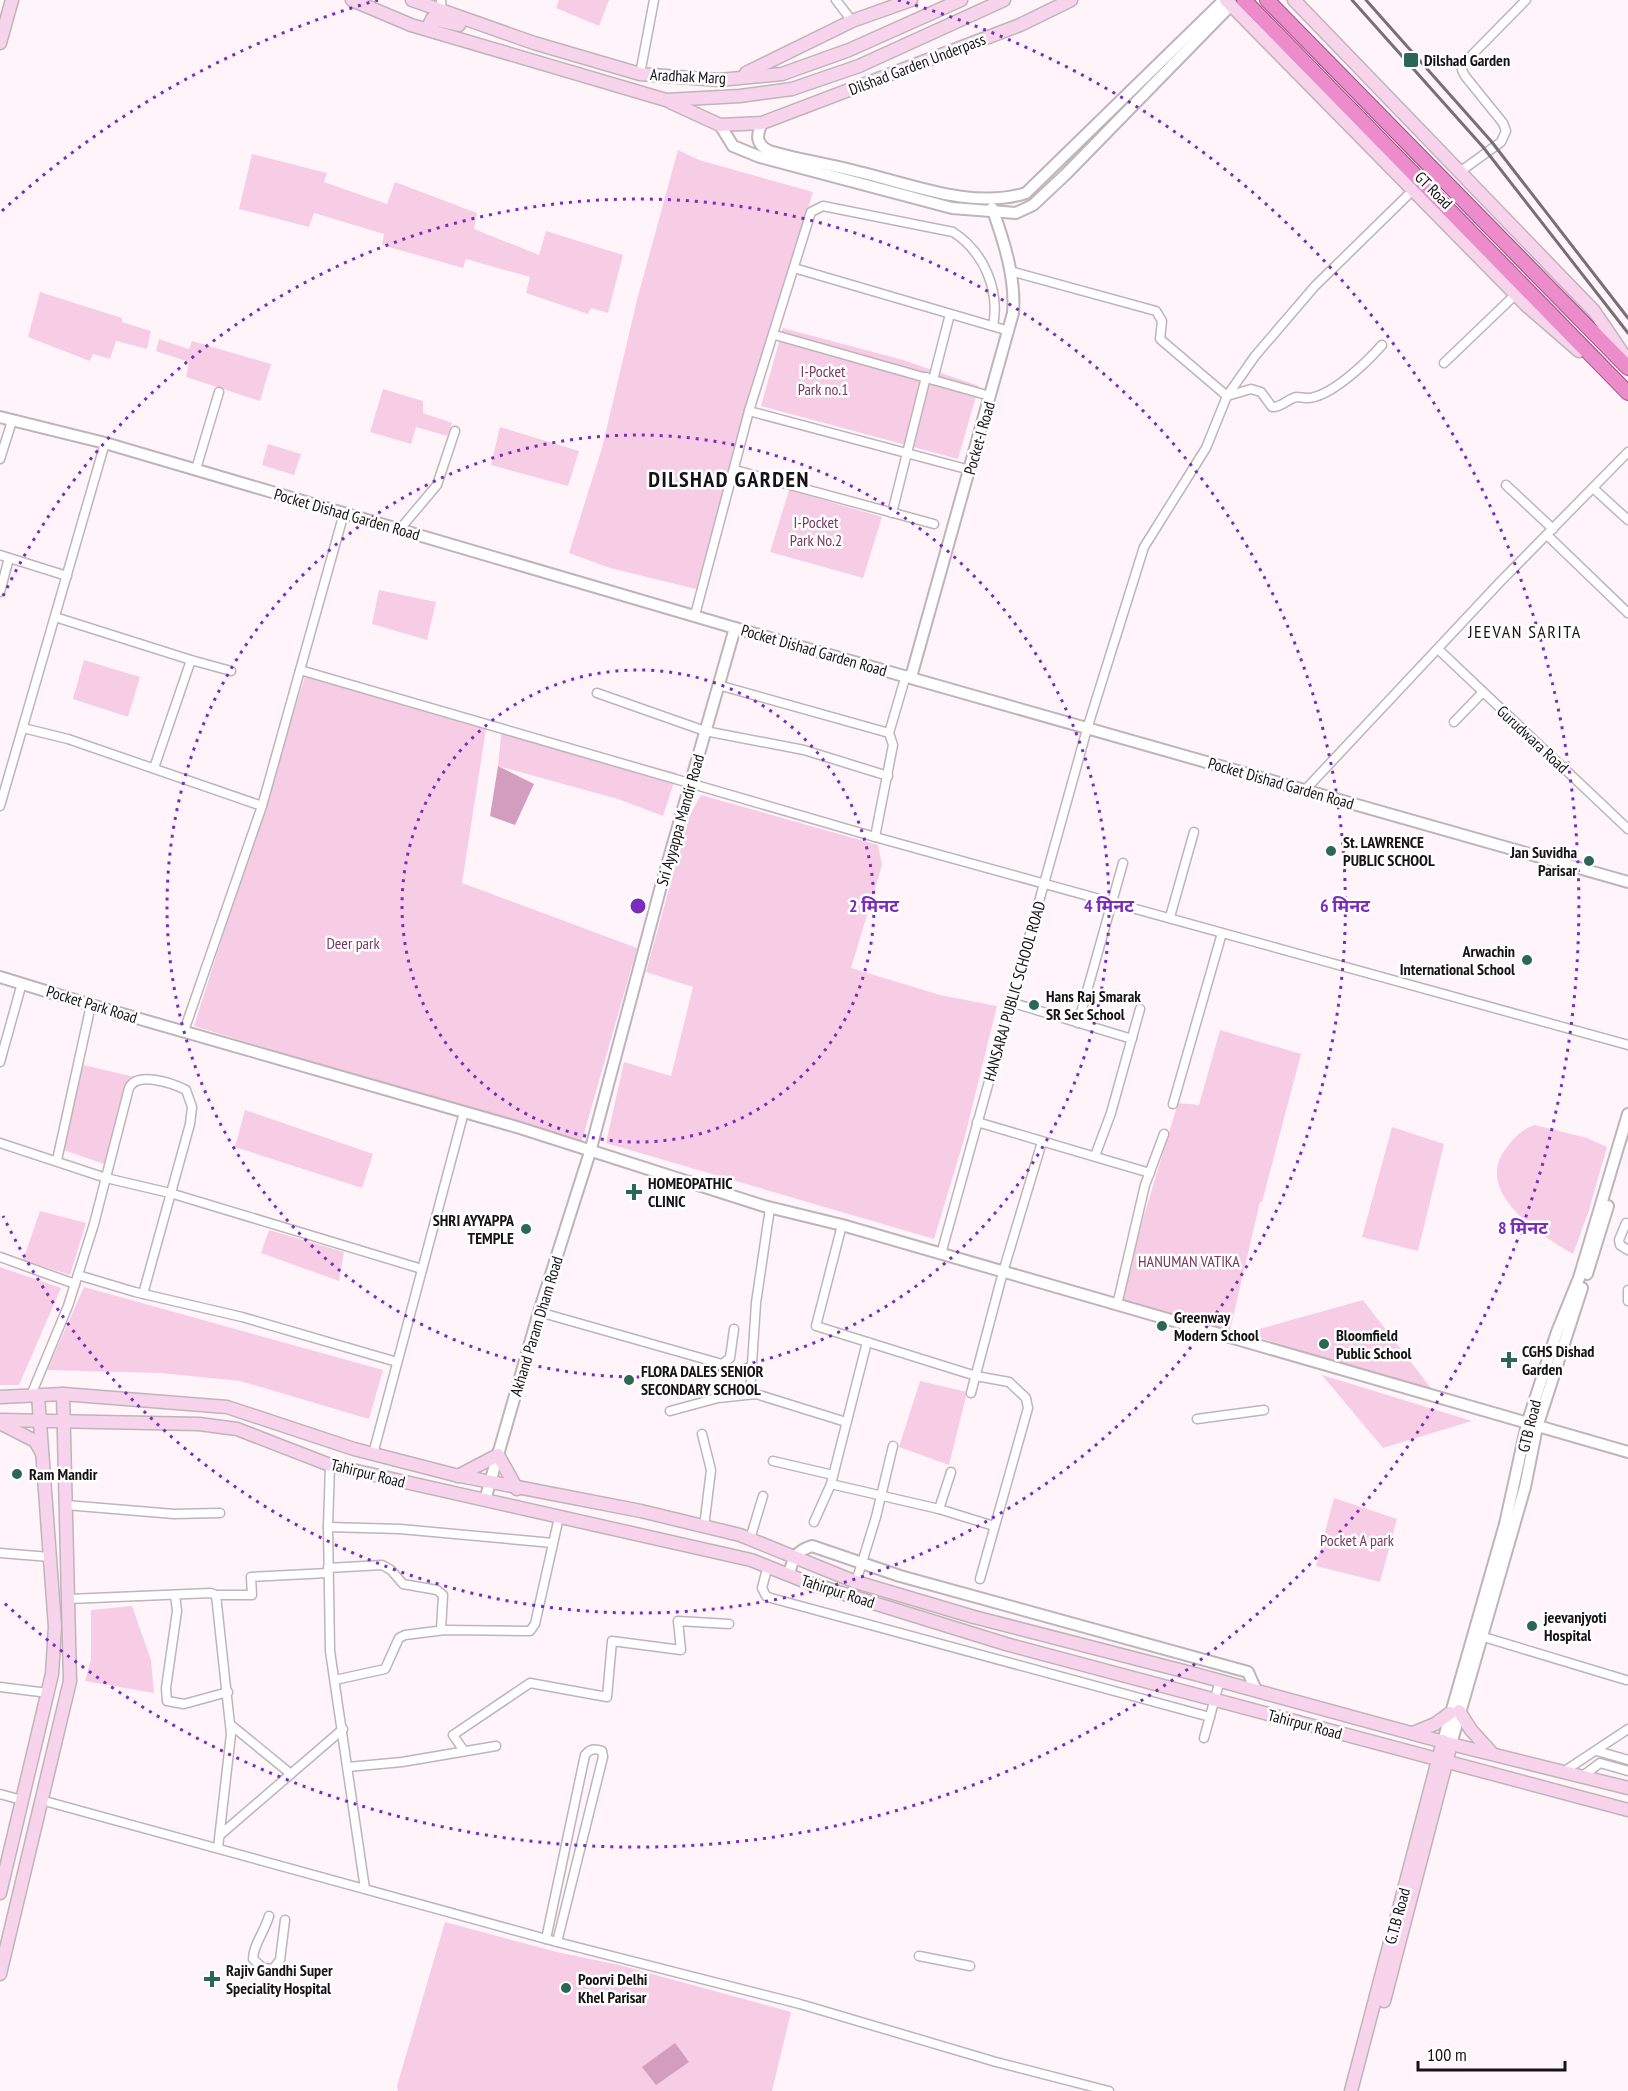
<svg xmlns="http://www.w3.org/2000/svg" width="1628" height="2091" font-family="'PT Sans Narrow','Noto Sans Devanagari',sans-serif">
  <rect width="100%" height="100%" fill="#fff4fa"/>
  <g fill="#f7cce5">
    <path d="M559,0H609L599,26L556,8Z"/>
    <path d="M678,150L699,160L813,192L745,412L696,589L610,568L569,553L602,448L638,296Z"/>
    <path d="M252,154L327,173L324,182L387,204L395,182L477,213L474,229L539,255L546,231L623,255L608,313L591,308L588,314L526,293L530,277L466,259L463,268L382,245L384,234L314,213L309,227L239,209Z"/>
    <path d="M40,292L122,318V322L151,331L147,349L116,341L110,359L93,354L90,361L28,337Z"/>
    <path d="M783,328L903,360L979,386L958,459L761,406Z"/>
    <path d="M159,339L189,349L192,341L271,364L260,401L186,377L189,362L156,351Z"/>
    <path d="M383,389L423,401V413L452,423L447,436L416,427L411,444L370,432Z"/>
    <path d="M500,427L579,451L568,486L491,465Z"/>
    <path d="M268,444L301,454L294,475L262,465Z"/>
    <path d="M789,490L882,517L863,578L770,552Z"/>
    <path d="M379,590L436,602L427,640L372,624Z"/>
    <path d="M84,660L140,677L128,717L73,699Z"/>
    <path d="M308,667L413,700L478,716L481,727L486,729L462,883L637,948L581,1144L194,1026Z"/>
    <path d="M502,727L677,773L663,816L618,799L498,766Z"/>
    <path d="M701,795L878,845L882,865L851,968L940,995L997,1006L965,1136L934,1239L606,1143L624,1062L671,1076L693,987L646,972L689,817Z"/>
    <path d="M1220,1030L1301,1054L1262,1202H1260L1230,1330L1117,1305L1178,1103L1199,1105Z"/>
    <path d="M83,1065L135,1077L107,1165L58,1148Z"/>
    <path d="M245,1110L373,1154L362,1188L235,1147Z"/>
    <path d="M1535,1125L1587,1138L1607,1147L1589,1210L1573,1254C1542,1236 1475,1194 1504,1151C1513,1139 1520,1130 1535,1125Z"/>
    <path d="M1392,1127L1444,1144L1418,1251L1362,1237Z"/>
    <path d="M40,1211L86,1223L70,1275L23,1260Z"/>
    <path d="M269,1230L344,1252L339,1281L261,1253Z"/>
    <path d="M0,1267L61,1288L19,1385H0Z"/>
    <path d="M84,1287L383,1370L369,1419L240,1381L161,1373L47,1370Z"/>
    <path d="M1363,1300L1434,1392L1245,1333Z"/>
    <path d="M1322,1375L1472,1421L1383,1448Z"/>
    <path d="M920,1381L967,1392L949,1465L899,1447Z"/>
    <path d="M1334,1498L1397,1519L1380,1582L1316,1566Z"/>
    <path d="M132,1606L151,1660L154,1693L85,1681L91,1659V1610Z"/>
    <path d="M445,1922L557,1952L619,1965L791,2012L772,2091H398L397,2086Z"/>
  </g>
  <g fill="#d39ebd">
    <path d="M498,766L534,784L515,825L490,816Z"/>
    <path d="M675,2043L689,2062L656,2085L642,2067Z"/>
  </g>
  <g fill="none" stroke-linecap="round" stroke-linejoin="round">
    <g stroke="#beb4b9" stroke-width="11">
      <g id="minor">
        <path d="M441,0L442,12"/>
        <path d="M836,0L852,21"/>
        <path d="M640,74L654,0"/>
        <path d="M1461,171L1501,142L1506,131L1503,123L1465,76L1462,70L1463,64L1526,0"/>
        <path d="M794,268L1009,331"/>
        <path d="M1010,271L1156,311L1162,321L1160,339L1227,396L1251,389L1261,392L1272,407C1282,408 1288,398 1297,397C1298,397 1306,398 1307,398C1330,398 1367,362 1382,345"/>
        <path d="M775,335L990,396"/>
        <path d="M1444,363L1516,294"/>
        <path d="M933,380L950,314"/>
        <path d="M749,411L970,470"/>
        <path d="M0,459L12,421"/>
        <path d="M196,469L219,392"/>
        <path d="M735,470L934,524"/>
        <path d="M1506,485L1553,529"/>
        <path d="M1593,488L1628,520"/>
        <path d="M892,513L926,377"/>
        <path d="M400,529L437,485L455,431"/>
        <path d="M1547,535L1628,613"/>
        <path d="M0,555L67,576"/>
        <path d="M0,592L9,558"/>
        <path d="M695,615L749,411L811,212L823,206L953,232C984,252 1000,290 993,326"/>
        <path d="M55,617L191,660"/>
        <path d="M1439,650L1628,829"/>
        <path d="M300,670L875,837L1628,1045"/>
        <path d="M718,685L889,733L893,745L875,837"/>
        <path d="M597,693L705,731L804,750L888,776"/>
        <path d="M1454,722L1483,692"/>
        <path d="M23,728L68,739L262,806"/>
        <path d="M889,733L906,675"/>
        <path d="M154,768L191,660L231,671"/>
        <path d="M1305,790L1501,581L1628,452"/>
        <path d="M0,806L105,443"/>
        <path d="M1170,917L1194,832"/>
        <path d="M1010,1002L1132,1039"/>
        <path d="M1078,1023L1123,863"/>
        <path d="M184,1031L262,806L344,513"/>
        <path d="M0,1062L22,983"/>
        <path d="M1173,1104L1222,933"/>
        <path d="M977,1122L1150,1173"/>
        <path d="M0,1143L106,1178L170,1193L422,1269"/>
        <path d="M1095,1156L1111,1113L1140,1009"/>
        <path d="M57,1160L91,1005"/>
        <path d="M1626,1223L1619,1240L1620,1245L1628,1250"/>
        <path d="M842,1225L816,1326L976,1376L1009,1382L1026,1398L1028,1408L980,1579"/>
        <path d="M941,1254L1087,729L1144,547L1206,448L1227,396L1255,356L1315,286L1412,191"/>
        <path d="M0,1257L75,1284"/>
        <path d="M78,1275L135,1292L242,1317L397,1362"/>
        <path d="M1628,1290V1301"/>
        <path d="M1117,1305L1145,1185L1164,1134"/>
        <path d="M539,1312L722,1364L730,1358L734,1329"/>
        <path d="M971,1393L1003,1272L1042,1142"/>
        <path d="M750,1394L756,1303L770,1208"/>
        <path d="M31,1395L68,1306L94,1224L129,1088C137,1071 172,1083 186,1090L192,1107L190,1124L143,1294"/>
        <path d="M670,1411L718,1398L756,1394L846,1422"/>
        <path d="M1197,1419L1264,1410"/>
        <path d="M702,1434L711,1470L704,1527"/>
        <path d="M373,1454L464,1112"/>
        <path d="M773,1461L833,1475"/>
        <path d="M330,1465L328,1527L330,1651L365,1889"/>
        <path d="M831,1484L939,1509L994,1526"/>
        <path d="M66,1505L174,1514L220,1513"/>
        <path d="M939,1509L951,1472"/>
        <path d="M814,1522L831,1484L867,1342"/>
        <path d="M328,1527L400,1529L553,1543"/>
        <path d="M750,1539L763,1496"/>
        <path d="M0,1553L50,1557"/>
        <path d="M768,1565L762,1588L766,1596L771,1598L1210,1717"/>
        <path d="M328,1568L382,1565L391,1570L403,1584L437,1590L443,1595L441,1630"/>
        <path d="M856,1582L876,1517L893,1446"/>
        <path d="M175,1595L177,1611L166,1688L167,1701L184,1704L228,1692"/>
        <path d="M216,1595H252L251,1577L328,1573"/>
        <path d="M69,1599L211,1593L216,1595L231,1734L218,1848"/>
        <path d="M1477,1635L1626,1680"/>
        <path d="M335,1680L385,1669L399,1638L405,1635L445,1630L530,1631L535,1624L559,1517"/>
        <path d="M0,1687L48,1693"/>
        <path d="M231,1725L291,1774"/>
        <path d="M1204,1738L1220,1680"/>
        <path d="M464,1751L453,1735L530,1683L607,1697L612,1641L681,1650L678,1621L729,1624"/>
        <path d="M1597,1751L1628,1760"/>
        <path d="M348,1767L402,1762L496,1746"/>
        <path d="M1566,1770L1628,1729"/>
        <path d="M1584,1775L1600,1763L1628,1771"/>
        <path d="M0,1794L22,1800"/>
        <path d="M41,1800L557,1942L800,2004L996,2062L1109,2091"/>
        <path d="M220,1835L343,1729"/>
        <path d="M269,1916C265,1931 253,1945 253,1959L263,1968L273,1969L280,1960L285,1920"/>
        <path d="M546,1939L585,1755C590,1749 594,1748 602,1751L603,1757L557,1942"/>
        <path d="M919,1956L970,1966"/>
      </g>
    </g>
    <g stroke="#beb4b9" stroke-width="14">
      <g id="tertiary">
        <path d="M762,123C756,136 756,144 769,151C799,160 829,164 859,172C911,184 973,210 1026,193L1224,0"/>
        <path d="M720,125L733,146L760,157L952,208L1016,213L1033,205L1066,174L1231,5"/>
        <path d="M0,417L105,443L735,628L1628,882"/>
        <path d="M911,677L1013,313C1016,279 1004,241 992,208"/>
        <path d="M0,977L91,1005L520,1128L764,1206L842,1225L1628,1452"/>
        <path d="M1587,1274L1608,1206"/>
        <path d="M485,1500L539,1312L590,1152L661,886L735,628"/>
        <path d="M789,1574C793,1558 796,1551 812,1546L900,1576L1248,1672L1256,1690"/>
        <path d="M1443,1741L1505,1524L1527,1424L1557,1332L1579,1278L1628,1114"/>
        <path d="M1451,1744L1525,1487L1537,1427L1582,1288"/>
      </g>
    </g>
    <g stroke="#beb4b9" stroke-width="15">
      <g id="secondary">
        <path d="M352,0L411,25L666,100L740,96L792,89L859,66L1004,0"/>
        <path d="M412,0L534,43L640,74L719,80L782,74L849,50L961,0"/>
        <path d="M1226,0L1527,306L1579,351"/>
        <path d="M1294,0L1594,311L1628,361"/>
        <path d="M435,32L429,25L432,19L459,25"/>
        <path d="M0,43L12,0"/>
        <path d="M746,73L852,21L911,0"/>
        <path d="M670,102L720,125L762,123L1020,25L1071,0"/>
        <path d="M0,1397L63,1394L227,1407L354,1449L455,1475L641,1511L740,1535L856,1582L974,1617L1195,1674L1451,1744L1628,1788"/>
        <path d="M0,1420L199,1424L237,1429L330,1465L751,1560L809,1583L1006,1644L1628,1810"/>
        <path d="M0,1423L35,1441L42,1453"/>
        <path d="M458,1476L498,1455L517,1489"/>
        <path d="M1459,1711L1471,1730L1491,1752"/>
        <path d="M1413,1733L1435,1724L1450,1713"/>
        <path d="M0,1893L52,1674L55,1627L38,1395"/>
        <path d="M0,1974L70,1681L63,1394"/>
        <path d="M1384,2001L1451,1744"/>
        <path d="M1351,2091L1443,1741"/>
      </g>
    </g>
    <g stroke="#9e4f83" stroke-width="16">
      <g id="trunk">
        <path d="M1244,0L1628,393"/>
        <path d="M1267,0L1628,368"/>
      </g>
    </g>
    <use href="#minor" stroke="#fff" stroke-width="8"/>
    <use href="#tertiary" stroke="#fff" stroke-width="10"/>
    <use href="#secondary" stroke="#f8d4ec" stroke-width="12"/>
    <use href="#trunk" stroke="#ec8ccb" stroke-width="14"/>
    <g stroke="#766f73" stroke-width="3">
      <path d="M1352,0L1483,147L1628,333"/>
      <path d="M1366,0L1491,141L1628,318"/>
    </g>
  </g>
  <g fill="none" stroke="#7b2cbf" stroke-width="3" stroke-dasharray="3 6">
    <circle cx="638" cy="906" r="236"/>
    <circle cx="638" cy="906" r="471"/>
    <path d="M3 596A707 707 0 1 1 3 1216"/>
    <path d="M2 211A942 942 0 0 1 378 0M898 0A942 942 0 1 1 2 1601"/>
  </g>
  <g fill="#2a6855" stroke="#fff" stroke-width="2">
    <rect x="1403" y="52" width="16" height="16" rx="3"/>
    <circle cx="1331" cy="851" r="6"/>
    <circle cx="1589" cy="861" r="6"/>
    <circle cx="1527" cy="960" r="6"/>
    <circle cx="1034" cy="1005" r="6"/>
    <path d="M631 1183h6v6h6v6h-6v6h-6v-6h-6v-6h6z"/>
    <circle cx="526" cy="1229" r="6"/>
    <circle cx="1162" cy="1326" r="6"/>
    <circle cx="1324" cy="1344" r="6"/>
    <path d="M1506 1351h6v6h6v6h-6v6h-6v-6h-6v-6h6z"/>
    <circle cx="629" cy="1380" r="6"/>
    <circle cx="17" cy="1474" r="6"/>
    <circle cx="1532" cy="1626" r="6"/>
    <path d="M209 1970h6v6h6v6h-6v6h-6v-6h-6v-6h6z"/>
    <circle cx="566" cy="1988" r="6"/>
  </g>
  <g text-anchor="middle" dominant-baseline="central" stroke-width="5" stroke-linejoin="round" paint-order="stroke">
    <g font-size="16" font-weight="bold" fill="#161315" stroke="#fff" text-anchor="start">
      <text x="1424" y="60">Dilshad Garden</text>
      <text x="1343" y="842">St. LAWRENCE<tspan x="1343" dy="18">PUBLIC SCHOOL</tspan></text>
      <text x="1577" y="852" text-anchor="end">Jan Suvidha<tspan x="1577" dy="18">Parisar</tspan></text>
      <text x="1515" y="951" text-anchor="end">Arwachin<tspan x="1515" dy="18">International School</tspan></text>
      <text x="1046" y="996">Hans Raj Smarak<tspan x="1046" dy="18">SR Sec School</tspan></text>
      <text x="648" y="1183">HOMEOPATHIC<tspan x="648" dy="18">CLINIC</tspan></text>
      <text x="514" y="1220" text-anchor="end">SHRI AYYAPPA<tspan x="514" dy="18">TEMPLE</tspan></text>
      <text x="1174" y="1317">Greenway<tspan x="1174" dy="18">Modern School</tspan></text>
      <text x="1336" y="1335">Bloomfield<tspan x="1336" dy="18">Public School</tspan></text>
      <text x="1522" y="1351">CGHS Dishad<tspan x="1522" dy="18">Garden</tspan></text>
      <text x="641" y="1371">FLORA DALES SENIOR<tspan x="641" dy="18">SECONDARY SCHOOL</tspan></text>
      <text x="29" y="1474">Ram Mandir</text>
      <text x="1544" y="1617">jeevanjyoti<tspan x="1544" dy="18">Hospital</tspan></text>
      <text x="226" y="1970">Rajiv Gandhi Super<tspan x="226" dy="18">Speciality Hospital</tspan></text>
      <text x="578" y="1979">Poorvi Delhi<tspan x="578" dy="18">Khel Parisar</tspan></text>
    </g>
    <g font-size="16" fill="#161315" stroke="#fff">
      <text transform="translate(917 64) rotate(-21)">Dilshad Garden Underpass</text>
      <text transform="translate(688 76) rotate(3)">Aradhak Marg</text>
      <text transform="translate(1434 190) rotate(45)">GT Road</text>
      <text transform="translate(979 438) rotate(-74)">Pocket-I Road</text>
      <text transform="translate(347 514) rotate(16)">Pocket Dishad Garden Road</text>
      <text transform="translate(814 650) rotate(16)">Pocket Dishad Garden Road</text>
      <text transform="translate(1533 739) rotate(43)">Gurudwara Road</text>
      <text transform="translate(1281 783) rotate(16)">Pocket Dishad Garden Road</text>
      <text transform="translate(680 820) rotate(-74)">Sri Ayyappa Mandir Road</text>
      <text transform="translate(1014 991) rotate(-74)">HANSARAJ PUBLIC SCHOOL ROAD</text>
      <text transform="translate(92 1004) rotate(17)">Pocket Park Road</text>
      <text transform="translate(536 1326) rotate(-73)">Akhand Param Dham Road</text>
      <text transform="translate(1529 1426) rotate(-76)">GTB Road</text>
      <text transform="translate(368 1473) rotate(14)">Tahirpur Road</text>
      <text transform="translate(838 1591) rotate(18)">Tahirpur Road</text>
      <text transform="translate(1305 1724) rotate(15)">Tahirpur Road</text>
      <text transform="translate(1397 1916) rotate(-75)">G.T.B Road</text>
    </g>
    <g font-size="16" fill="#783862" stroke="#fff">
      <text x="823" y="371">I-Pocket<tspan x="823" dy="18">Park no.1</tspan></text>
      <text x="816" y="522">I-Pocket<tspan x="816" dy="18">Park No.2</tspan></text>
      <text x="353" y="943">Deer park</text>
      <text x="1189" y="1261">HANUMAN VATIKA</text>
      <text x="1357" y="1540">Pocket A park</text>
    </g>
    <g font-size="18" letter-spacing="1.5" fill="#161315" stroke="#fff">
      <text x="1525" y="631">JEEVAN SARITA</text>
    </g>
    <g font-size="22" font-weight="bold" letter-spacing="1.5" fill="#161315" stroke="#fff">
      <text x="729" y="479">DILSHAD GARDEN</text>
    </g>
  </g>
  <circle cx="638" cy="906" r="9" fill="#7b2cbf" stroke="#fff" stroke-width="3"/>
  <g font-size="18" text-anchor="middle" font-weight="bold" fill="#7b2cbf" stroke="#fff" stroke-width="5" stroke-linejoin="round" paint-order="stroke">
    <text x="874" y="912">2 मिनट</text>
    <text x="1109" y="912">4 मिनट</text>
    <text x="1345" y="912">6 मिनट</text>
    <text x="1523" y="1234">8 मिनट</text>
  </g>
  <path d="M1418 2061v9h147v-9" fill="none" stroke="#161315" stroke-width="3"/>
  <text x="1427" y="2061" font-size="18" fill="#161315" stroke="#ffffff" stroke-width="4.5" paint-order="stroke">100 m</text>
</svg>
